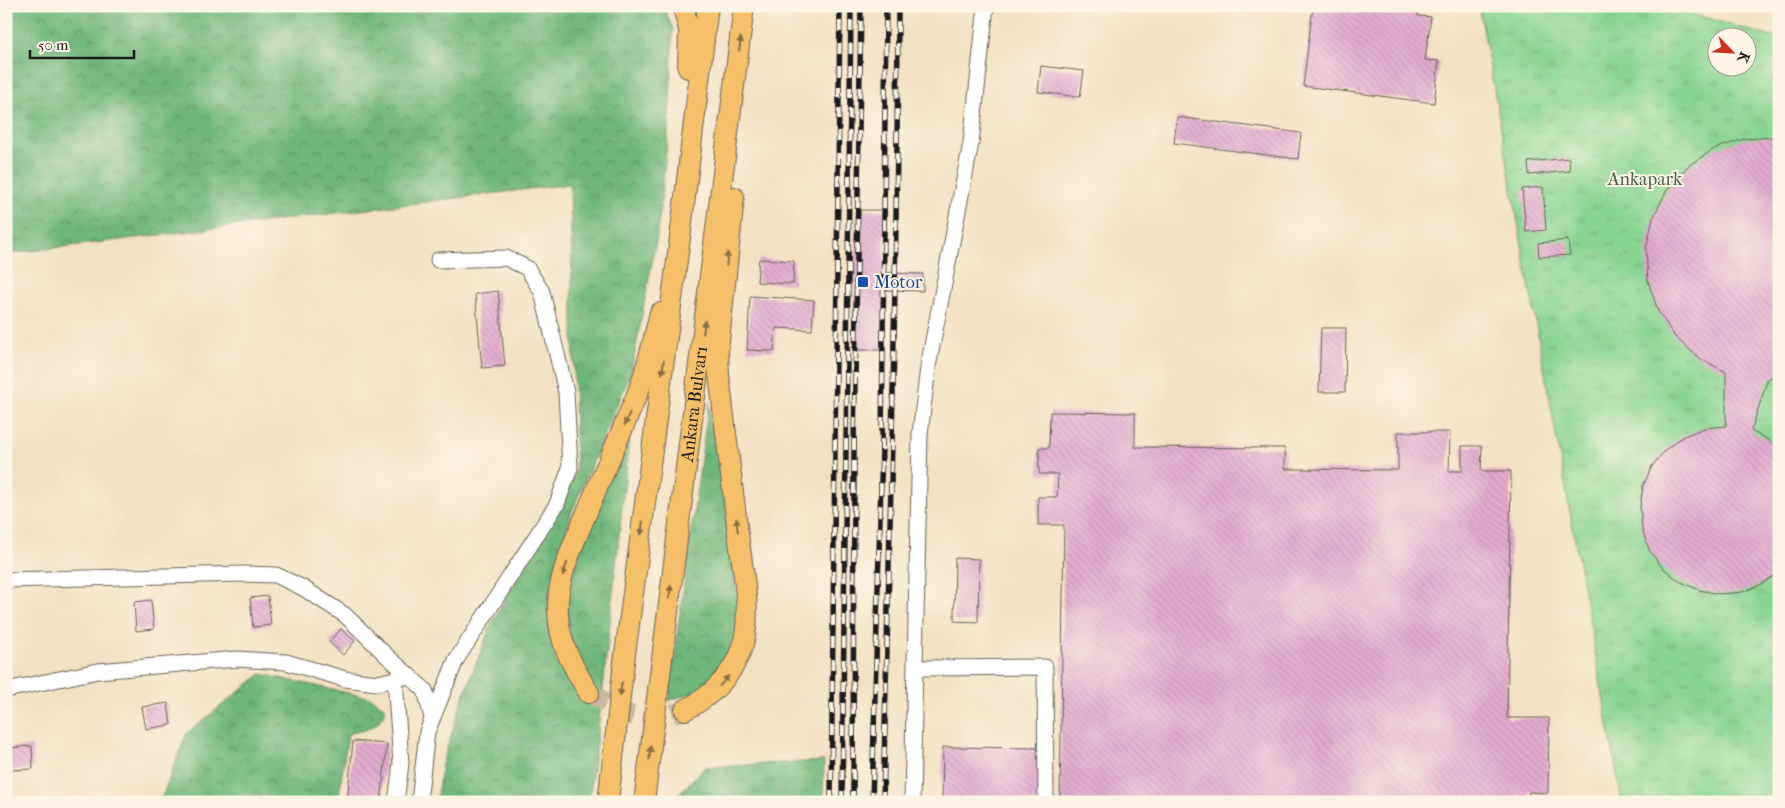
<svg xmlns="http://www.w3.org/2000/svg" width="1785" height="808" font-family="'IM FELL French Canon',serif">
  <defs>
    <pattern id="forest-crowns" width="20" height="18" patternUnits="userSpaceOnUse" patternTransform="scale(1.25)"><rect width="20" height="18" fill="#6eb67c"/><path d="M2 6a3 3 0 1 1 6 0M12 15a3 3 0 1 1 6 0" fill="none" stroke="#5a9365"/></pattern>
    <pattern id="park-tufts" width="24" height="20" patternUnits="userSpaceOnUse" patternTransform="scale(1.25)"><rect width="24" height="20" fill="#89d592"/><path d="M3 7l-1-3M5 7V3M7 7l1-3M15 17l-1-3M17 17v-4M19 17l1-3" fill="none" stroke="#76b67d"/></pattern>
    <pattern id="building-back-hatch" width="6" height="6" patternUnits="userSpaceOnUse" patternTransform="scale(1.25)"><rect width="6" height="6" fill="#e2abcf"/><path d="M-1 5l2 2M0 0l6 6M5-1l2 2" fill="none" stroke="#c193b1"/></pattern>
  </defs>
  <rect width="100%" height="100%" fill="#fcf5e5"/>
  <filter id="ink" filterUnits="userSpaceOnUse"><feTurbulence type="fractalNoise" baseFrequency=".02" numOctaves="2"/><feDisplacementMap in="SourceGraphic" scale="10" xChannelSelector="R" yChannelSelector="G"/><feConvolveMatrix kernelMatrix="1 2 1 2 8 2 1 2 1" color-interpolation-filters="sRGB"/></filter>
  <filter id="wash" filterUnits="userSpaceOnUse"><feTurbulence type="fractalNoise" baseFrequency=".0096" numOctaves="4" result="noise"/><feDisplacementMap in="SourceGraphic" scale="20" xChannelSelector="R" yChannelSelector="G"/><feGaussianBlur stdDeviation="1.12" result="paint"/><feColorMatrix in="noise" values="0 0 0 0 0 0 0 0 0 0 0 0 0 0 0 0 0 1.4 0 .05"/><feComposite in="paint" operator="in"/></filter>
  <g filter="url(#wash)">
    <rect width="100%" height="100%" fill="#f3e1c3"/>
    <g fill="url(#forest-crowns)" stroke="#45694c">
      <path d="M6,6H663L673,29L669,126L657,236L631,373L572,511L551,585V624L556,662L583,703L593,685L571,640L566,607L572,574L593,515L630,432L603,689L589,802H436L442,764L463,697L491,625L576,471L570,184L6,254Z"/>
      <path d="M709,401L729,525L739,614L730,655L707,688L668,701Z"/>
      <path d="M261,674L372,698L386,709C378,729 368,729 348,734L338,802H160L187,733Z"/>
      <path d="M824,761L823,802H671L705,767Z"/>
    </g>
    <path fill="url(#park-tufts)" stroke="#527857" fill-rule="evenodd" d="M1479,6H1661L1693,14L1779,39V802H1622ZM1718,38H1748V68H1718Z"/>
    <g id="blocks">
      <g fill="url(#building-back-hatch)">
        <path d="M1313,6H1419L1418,16L1431,17L1425,60L1439,61L1434,103L1303,86Z"/>
        <path d="M1041,66L1084,71L1080,97L1038,92Z"/>
        <path d="M1177,117L1301,133L1298,159L1174,143Z"/>
        <path d="M1776,137L1779,138V377L1768,378L1751,431L1767,439L1779,448V572L1762,584L1742,592L1720,594L1699,590L1679,581L1662,567L1649,550L1642,529L1640,507L1643,486L1652,466L1666,449L1684,436L1704,428L1726,426V372L1699,358L1675,337L1658,311L1648,281L1646,249L1653,218L1667,190L1688,166L1714,149L1744,139Z"/>
        <path d="M1569,158L1570,171L1529,175L1528,162Z"/>
        <path d="M1543,187L1546,230L1526,232L1522,189Z"/>
        <path d="M857,210H886L884,273L923,274V291L883,290L882,350H853Z"/>
        <path d="M1568,240L1570,255L1539,257L1538,243Z"/>
        <path d="M759,259L794,261L793,284L757,282Z"/>
        <path d="M498,291L505,366L482,368L475,294Z"/>
        <path d="M750,296L814,300L812,330L776,328L774,351L747,350Z"/>
        <path d="M1321,328H1346L1345,392H1319Z"/>
        <path d="M1050,412L1135,413V447L1285,448V469L1398,470V432H1450L1449,471H1462V446H1482L1481,471H1511L1507,718H1549L1548,793L1529,792L1528,802H1060L1064,525H1038V497H1057L1058,474H1039V448H1049Z"/>
        <path d="M955,558L979,559L978,622L954,621Z"/>
        <path d="M268,596L271,625L253,627L250,598Z"/>
        <path d="M151,600L154,629L136,631L134,602Z"/>
        <path d="M341,629L355,641L343,655L329,642Z"/>
        <path d="M168,703L171,725L146,729L142,707Z"/>
        <path d="M353,741L387,744L381,802H347Z"/>
        <path d="M32,746L33,769L9,770L8,748Z"/>
        <path d="M943,747L1042,748L1041,802H942Z"/>
      </g>
    </g>
  </g>
  <g filter="url(#ink)">
    <use href="#blocks" fill-opacity="0" stroke="#676156" stroke-width="1"/>
    <g fill="none" stroke-linecap="round" stroke-linejoin="round">
      <path stroke="#c8baa2" stroke-width="20" stroke-dasharray="20 10" stroke-linecap="butt" d="M589,693L630,715L655,719L685,710"/>
      <g stroke="#676156" stroke-width="17">
        <g id="minor">
          <path d="M6,580L244,574L276,575L303,588L345,615L386,655L425,690L432,718"/>
          <path d="M916,668L1045,667L1046,802"/>
          <path d="M395,679L401,763L396,802"/>
          <path d="M6,690L98,671L237,659L286,662L345,679L377,683L409,676"/>
          <path d="M419,802L427,732L456,660L557,504L570,468L566,392L542,292L527,268L506,258L438,260"/>
          <path d="M912,802L920,434L928,367L971,143L986,6"/>
        </g>
      </g>
      <g stroke="#676156" stroke-width="22">
        <g id="major">
          <path d="M683,6L689,30L688,68"/>
          <path d="M589,693C573,667 559,643 558,613C556,580 572,548 584,519C601,478 619,438 636,397C647,370 653,341 660,313"/>
          <path d="M685,710C712,696 732,677 742,647C753,617 742,566 738,534C732,481 725,428 719,375L718,351L734,197"/>
          <path d="M608,802L624,662L680,238L708,6"/>
          <path id="s1" d="M644,802L744,6"/>
        </g>
      </g>
      <use href="#minor" stroke="#fff" stroke-width="15"/>
      <use href="#major" stroke="#f6c06b" stroke-width="20"/>
      <g stroke="#1c1c1c" stroke-width="5.5">
        <g id="rail">
          <path d="M831,802L840,6"/>
          <path d="M842,802L851,6"/>
          <path d="M853,802L854,446L861,6"/>
          <path d="M872,802L882,447L886,6"/>
          <path d="M883,802C890,537 897,272 898,6"/>
        </g>
      </g>
      <use href="#rail" stroke="#fcf5e5" stroke-width="4" stroke-dasharray="11" stroke-linecap="butt"/>
    </g>
    <defs><path id="oneway-solid" d="M-6-.8H1V-3.2L6.5 0L1 3.2V.8H-6Z" transform="scale(1.25)"/></defs>
    <g fill="#896e44">
      <use href="#oneway-solid" transform="translate(740 44) rotate(-83)"/>
      <use href="#oneway-solid" transform="translate(727 259) rotate(-84)"/>
      <use href="#oneway-solid" transform="translate(704 327) rotate(-83)"/>
      <use href="#oneway-solid" transform="translate(663 367) rotate(97)"/>
      <use href="#oneway-solid" transform="translate(627 419) rotate(112)"/>
      <use href="#oneway-solid" transform="translate(737 525) rotate(-97)"/>
      <use href="#oneway-solid" transform="translate(642 528) rotate(98)"/>
      <use href="#oneway-solid" transform="translate(565 569) rotate(109)"/>
      <use href="#oneway-solid" transform="translate(670 592) rotate(-83)"/>
      <use href="#oneway-solid" transform="translate(724 681) rotate(-49)"/>
      <use href="#oneway-solid" transform="translate(621 689) rotate(97)"/>
      <use href="#oneway-solid" transform="translate(650 753) rotate(-83)"/>
    </g>
  </g>
  <rect fill="#1a4fb4" stroke="#fcf5e5" stroke-width="2" x="857" y="276" width="12" height="12" rx="2.5"/>
  <g text-anchor="middle" dominant-baseline="central" stroke-width="4" stroke-linejoin="round" paint-order="stroke">
    <g font-size="18" fill="#425d45" stroke="#fcf5e5">
      <text x="1645" y="179">Ankapark</text>
    </g>
    <g font-size="18" fill="#164399" stroke="#fcf5e5" text-anchor="start">
      <text x="874" y="282">Motor</text>
    </g>
    <g font-size="18" fill="#1c1c1c" stroke="#fcf5e5">
      <text stroke="none"><textPath href="#s1" startOffset="401">Ankara Bulvarı</textPath></text>
    </g>
  </g>
  <rect width="1785" height="808" fill="none" stroke="#fcf5e5" stroke-width="25"/>
  <g transform="translate(1732 52) rotate(115)"><circle r="24" fill="#fcf5e5" stroke="#a29e95"/>
  <path d="M0-4L9 19L0 12L-9 19Z" fill="#c8321e"/>
  <text y="-8" font-size="14" font-weight="bold" text-anchor="middle" fill="#1c1c1c">K</text>
  </g>
  <path d="M30 50v8h104v-8" fill="none" stroke="#1c1c1c" stroke-width="2.5"/>
  <text x="38" y="50" font-size="15" fill="#1c1c1c" stroke="#fcf5e5" stroke-width="4" paint-order="stroke">50 m</text>
</svg>
